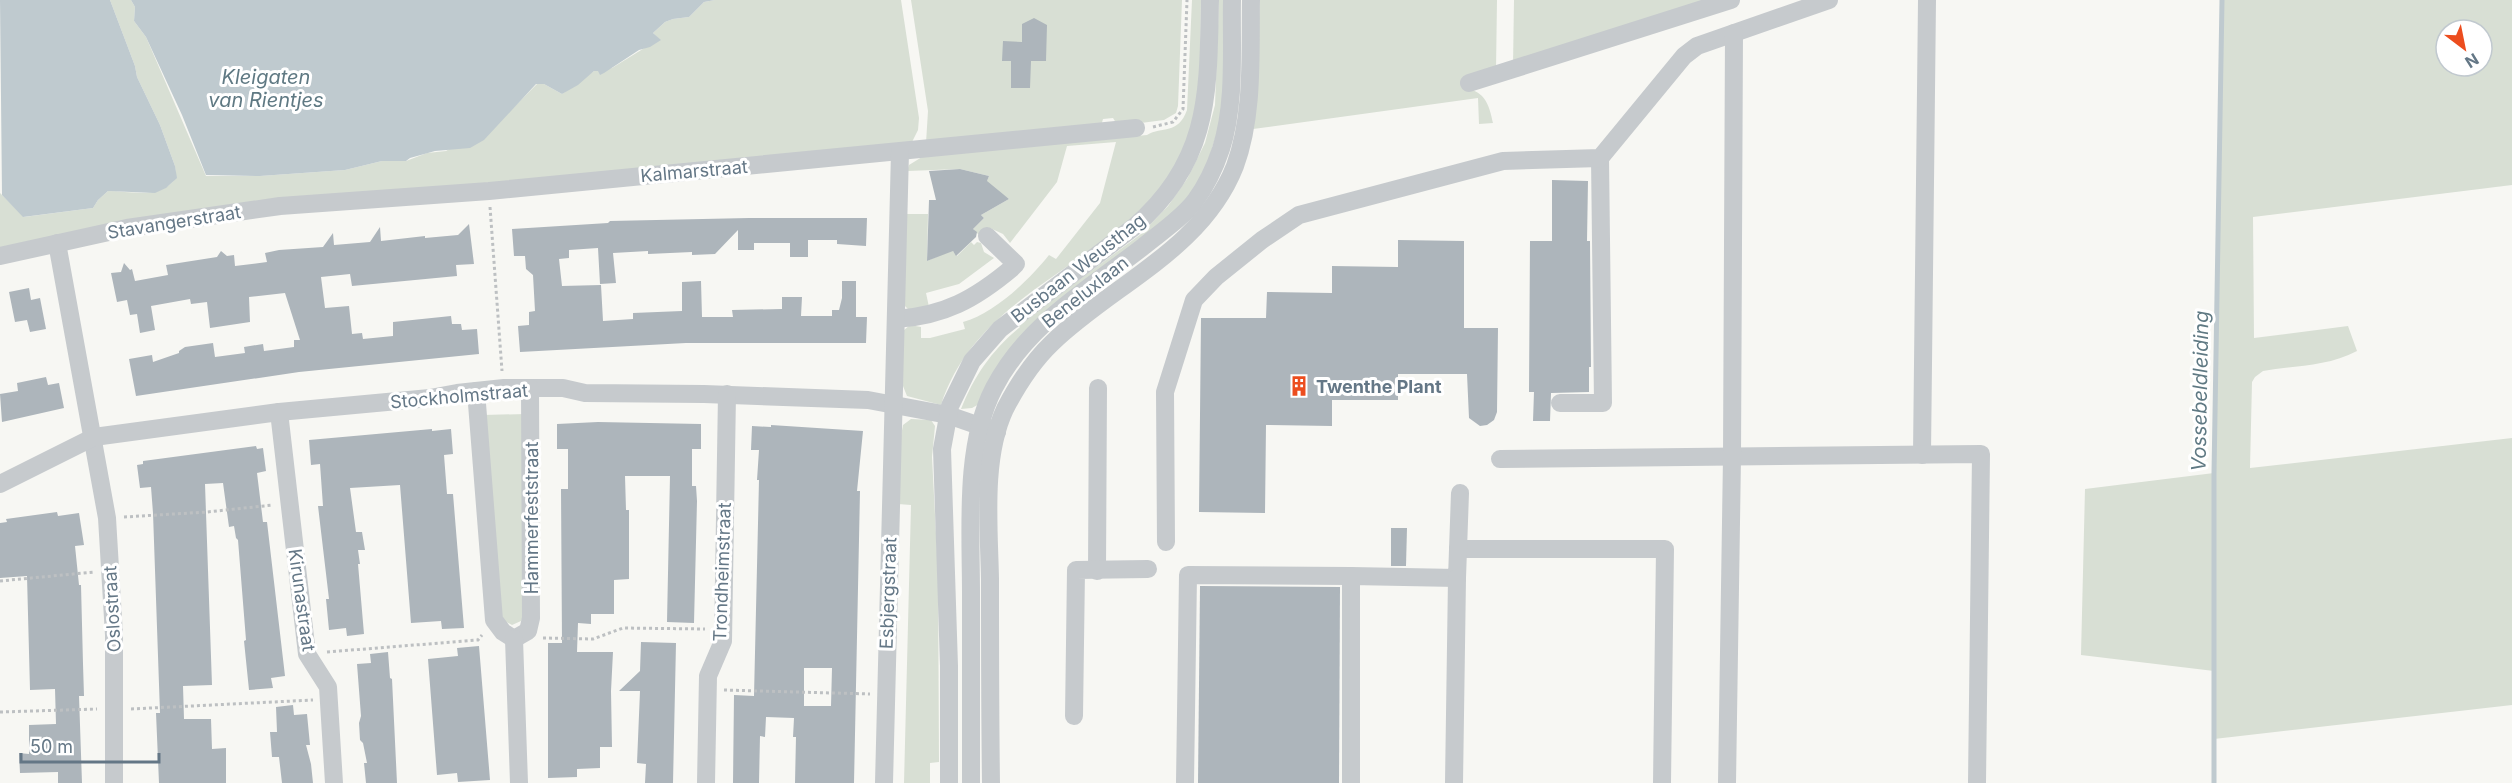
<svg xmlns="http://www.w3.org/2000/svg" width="2512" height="783" font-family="Inter,sans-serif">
  <rect width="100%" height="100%" fill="#f7f7f3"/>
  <g fill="#d8dfd4" fill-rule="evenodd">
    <path d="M110,0H131L135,7L134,21L146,37L206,176H260L345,170L382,161H406L427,153L446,151L509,112L537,84H544L562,94L594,71L612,68L659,39L653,33L665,22L673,19L689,17L704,2L715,0H901L919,118L918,130L911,144L503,183L0,251V193L24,217L93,208L98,200L108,191C132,191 160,200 176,178L175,166L160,125L137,77L135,66Z"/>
    <path d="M911,0H1182L1178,106L1176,113L1164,120L1118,126L1113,118L1103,119L1101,126L926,143L928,111Z"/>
    <path d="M1192,0H1201C1200,47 1203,95 1187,140C1145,258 981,278 941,405L907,396L903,386V331L910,325L921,327V338H930L965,329L963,322C995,313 1029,280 1049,255L1056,259L1100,203L1116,142L1067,146L1057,182L1010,243L1003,234L990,228L981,237L973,229L984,218L981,215L1009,199L986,183L989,176L960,169L907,171L909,165L922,157L1147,135C1162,126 1178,135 1187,110Z"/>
    <path d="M1219,0H1229L1226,102L1204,175L1179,210L1080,290L981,403L972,408L961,409C974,376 992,350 1020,327L1018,325L1141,234L1168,206L1187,179L1205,143L1215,105Z"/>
    <path d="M1260,0H1497L1496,70L1472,90C1487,95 1490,109 1493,123L1479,124L1478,98L1253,129Z"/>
    <path d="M1514,0H1722L1513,66Z"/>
    <path d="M2222,0H2512V185L2253,217L2254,338L2348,326L2357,351C2327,367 2295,365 2263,371L2255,377L2252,382L2250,468L2512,438V705L2214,739V671L2081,655L2085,489L2214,473ZM2446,30H2482V66H2446Z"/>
    <path d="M906,214H928L927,261L952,250L957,256L971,242L974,245L977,242L981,243L984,252L994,258L959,284L926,293L929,307L909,310L904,305Z"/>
    <path d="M526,414V611L521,621L512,625L501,619L483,415Z"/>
    <path d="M911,419L931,420L935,426L932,457L938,572L939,762L930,763V783H904L911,505L898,504L901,436L903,425Z"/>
  </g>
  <g fill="#bfcacf">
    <path d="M0,0H110L135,66L137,77L160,125L175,166L177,178L166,188L155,193L108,191L98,200L93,208L23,217L2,195Z"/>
    <path d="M131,0H715L704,2L689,17L673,19L665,22L653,33L661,40L650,47L639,50L604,73L600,75L598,71H594L578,85L562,94L544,84H536L484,140L470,148L435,151L410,158L406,161H382L345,170L260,176L206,175L182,115L146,37L134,21L135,7Z"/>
  </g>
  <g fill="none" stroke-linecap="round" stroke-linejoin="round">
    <path stroke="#bfcacf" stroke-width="5" d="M2214,783V473L2222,0"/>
  </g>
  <g fill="#adb5bb" fill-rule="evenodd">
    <path d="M1034,18L1047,25L1046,61H1031L1030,88H1011V61H1002L1003,41L1022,42V24Z"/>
    <path d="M960,169L989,176L987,181L1009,199L981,215L984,218L973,229L977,232L976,237L956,256L953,251L927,261L929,200H936L929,171Z"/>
    <path d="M1552,180L1588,181L1587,241H1590L1591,367H1589V392L1551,393L1550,421H1533L1534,392H1529L1530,241H1552Z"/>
    <path d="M749,218H867L866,246L837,244V240H808V257H790V243H754V250H738V230L715,254L692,255V252L648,254V251L613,253L616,283L600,284L598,248L569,250V258L559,259L562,286L601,285L603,321L633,319V313L682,311V282L701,281L702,317H733L732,310L782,309V297H802L801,316H832V310H839L842,298V281H856V317H867L866,343H686L520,352L518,326L529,325V312L535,311L533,275L526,269L525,256H514L512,229L608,223L610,221Z"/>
    <path d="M469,224L474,264L456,265L457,276L352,286L350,274L321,277L325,308L349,306L352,334L362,333L363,339L393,336V322L451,316L452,324H461L462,330L477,329L479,354L299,372L136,396L129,359L152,355L153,362L179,353V351L185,347L213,343L215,357L245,353L244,347L263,344L264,351L294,347V340H300L285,293L249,297L250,322L210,328L207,302L191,304L190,299L151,306L155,330L140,333L137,314L130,315L127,300L117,302L111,273L121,272L124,263L130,270L132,269L135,281L168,275L166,265L217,257L221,251L227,256L234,255L235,266L267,262L265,253L279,250L323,247L333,233L334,245L370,242L380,227L381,241L425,236V238L458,235Z"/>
    <path d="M1398,240L1464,241V328H1498L1497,412L1494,420L1487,425L1480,426L1469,418L1467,374H1398V400H1332V426L1266,425L1265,513L1199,512L1201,318H1266L1267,292L1332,293V266L1398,267Z"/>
    <path d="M29,288L31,300L40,298L46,329L30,332L27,320L15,322L9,292Z"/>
    <path d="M46,377L48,385L59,383L64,408L2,422L0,394L18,391L17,383Z"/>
    <path d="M598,422L701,424V449H692V486H696L697,501L694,623L667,622L670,476H625L626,510H629V579L614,580V614H591V624L578,623L577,652H613L611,691L612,747H600V768L577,769V777L548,778V643H562L561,489H568V449H557V424Z"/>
    <path d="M771,425L863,431L857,491H860L854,783H795L796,737H793L794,718L766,717L765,737L760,736L759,783H733L734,695L754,696L759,480H757L759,450H751L752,426L771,427ZM804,668H832L831,706H804Z"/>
    <path d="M432,429V431L451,429L453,454L444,455L447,494H453L464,628L442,629L441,621L411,623L400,485L350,488L356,532H362L365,550H358L360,564H358L364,634L347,636L346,628L329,630L326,599H329L318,506H323L320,464L311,465L309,440Z"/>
    <path d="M256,446L257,449L263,448L266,471L257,473L263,522H267L285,676L271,678L273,688L249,690L244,641L246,640L238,540L236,538L234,526L229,527L223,483L205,484L212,685L183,686L184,719H211L212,749L226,748V783H159L156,713H160L153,513L151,487L140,488L137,465L143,464V461Z"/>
    <path d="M57,512L58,516L79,513L84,545L75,546L79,585H81L83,664L84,696H79L82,783H58V772L20,773L19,753L29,754V725L56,724L55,689L30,690L27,576L0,578V523L7,522L6,519Z"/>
    <path d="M1391,528H1407L1406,566H1391Z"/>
    <path d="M1200,586L1340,587L1339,783H1198Z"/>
    <path d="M641,642L676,643L673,783H645L646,764L637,763L640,691H619L640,671Z"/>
    <path d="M479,646L490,780L458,782L457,773L437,775L428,659L458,656L457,648Z"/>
    <path d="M388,652L390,678L392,679L397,783H366L364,763H367L363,743L360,740L359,723L361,716L357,664L371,663L370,654Z"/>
    <path d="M293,705L294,715L307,714L310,745H306L311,764L313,783H282L279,757H272L270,732H277L276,707Z"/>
  </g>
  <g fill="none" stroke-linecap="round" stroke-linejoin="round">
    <g stroke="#bdc0c2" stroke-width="3" stroke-dasharray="3 3" stroke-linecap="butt">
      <path d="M1153,127L1173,122L1183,109L1187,0"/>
      <path d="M490,207L502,371"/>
      <path d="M124,517L207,512L273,505"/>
      <path d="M0,581L94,572"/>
      <path d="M543,638L593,639L623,628L705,629"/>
      <path d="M327,652L478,640L482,635"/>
      <path d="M724,690L870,694"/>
      <path d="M131,709L313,700"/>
      <path d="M0,712L97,709"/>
    </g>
    <g stroke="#c6cacd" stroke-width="18">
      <path d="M1469,83L1731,0"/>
      <path d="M57,243L107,518L114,635V783"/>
      <path d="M0,256L127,228L280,206L489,191L1136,128"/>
      <path d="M896,319C944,316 975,299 1012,268L1016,264L987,236"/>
      <path d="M476,391L494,620L503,632L514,639"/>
      <path d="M1560,403H1603L1600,158"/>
      <path d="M279,412L307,654L328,687L334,783"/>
      <path d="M1922,455L1927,0"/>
      <path d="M1500,459L1981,454L1977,783"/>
      <path d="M0,484L94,437L279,412L430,398L457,393L504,388H563L585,393L704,394L868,400L948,415L997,432"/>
      <path d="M1166,542L1165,392L1194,300L1216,277L1262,240L1299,215L1503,161L1600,158L1684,56L1697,46L1829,0"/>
      <path d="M1458,549H1665L1662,783"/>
      <path d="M1097,571L1098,388"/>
      <path d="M514,639L528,631L531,618L530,388"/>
      <path d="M514,639L519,783"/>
      <path d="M1074,716L1076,570L1148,569"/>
      <path d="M706,783L708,676L723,641L727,394"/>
      <path d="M884,783L900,152"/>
      <path d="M949,783V666L942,449L950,406L972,361L1000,329L1134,227C1211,161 1208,92 1210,0"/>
      <path d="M971,783C971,720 971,656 971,593C971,529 964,446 994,388C1027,324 1089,289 1144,246C1161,232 1181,219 1195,201C1206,186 1215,167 1221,149C1236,102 1231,48 1232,0"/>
      <path d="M991,783C990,715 990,647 990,579C989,526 982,458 1005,409C1017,386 1033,361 1052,343C1113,284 1202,250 1235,166C1254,114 1250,54 1251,0"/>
      <path d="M1185,783L1188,575L1351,576"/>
      <path d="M1351,783V576L1457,578L1460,493"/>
      <path d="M1454,783L1457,578"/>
      <path d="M1727,783L1732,457L1734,33"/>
    </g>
  </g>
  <defs>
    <g id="building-bare" transform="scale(1.62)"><path d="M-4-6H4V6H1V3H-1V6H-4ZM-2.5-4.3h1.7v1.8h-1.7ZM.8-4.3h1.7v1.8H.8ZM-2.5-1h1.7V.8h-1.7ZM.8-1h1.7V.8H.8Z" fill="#ec4d1e" stroke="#fff" stroke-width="2.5" paint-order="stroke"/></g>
  </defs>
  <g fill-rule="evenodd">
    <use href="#building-bare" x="1299" y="386"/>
  </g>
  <g text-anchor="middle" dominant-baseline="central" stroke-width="6" stroke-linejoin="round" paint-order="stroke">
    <g font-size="18" fill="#647786" stroke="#fff">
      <text transform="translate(694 171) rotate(-5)">Kalmarstraat</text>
      <text transform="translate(174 222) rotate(-9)">Stavangerstraat</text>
      <text transform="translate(1078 268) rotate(-38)">Busbaan Weusthag</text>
      <text transform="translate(1085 292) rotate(-38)">Beneluxlaan</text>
      <text transform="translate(459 396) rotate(-5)">Stockholmstraat</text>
      <text transform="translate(531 518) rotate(-90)">Hammerfeststraat</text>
      <text transform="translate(722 572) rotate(-88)">Trondheimstraat</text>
      <text transform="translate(888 593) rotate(-88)">Esbjergstraat</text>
      <text transform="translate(302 600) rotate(82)">Kirunastraat</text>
      <text transform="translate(112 609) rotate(-93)">Oslostraat</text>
    </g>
    <g font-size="18" font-weight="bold" fill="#647786" stroke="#fff" text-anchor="start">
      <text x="1316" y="386">Twenthe Plant</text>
    </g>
    <g font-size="20" font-style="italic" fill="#5f7983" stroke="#fff">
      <text x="266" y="77">Kleigaten<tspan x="266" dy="23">van Rientjes</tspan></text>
      <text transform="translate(2200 391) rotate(-89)">Vossebeldleiding</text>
    </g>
  </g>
  <g transform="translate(2464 48) rotate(148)"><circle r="28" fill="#ffffff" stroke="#c1c9cf" stroke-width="1.5"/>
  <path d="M0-4.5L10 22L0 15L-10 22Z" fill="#ec4d1e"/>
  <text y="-9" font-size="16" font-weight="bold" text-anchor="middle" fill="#647786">N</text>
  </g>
  <path d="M21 753v9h138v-9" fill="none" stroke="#647786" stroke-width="3"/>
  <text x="30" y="753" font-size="18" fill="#647786" stroke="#ffffff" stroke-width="4.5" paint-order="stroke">50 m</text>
</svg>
